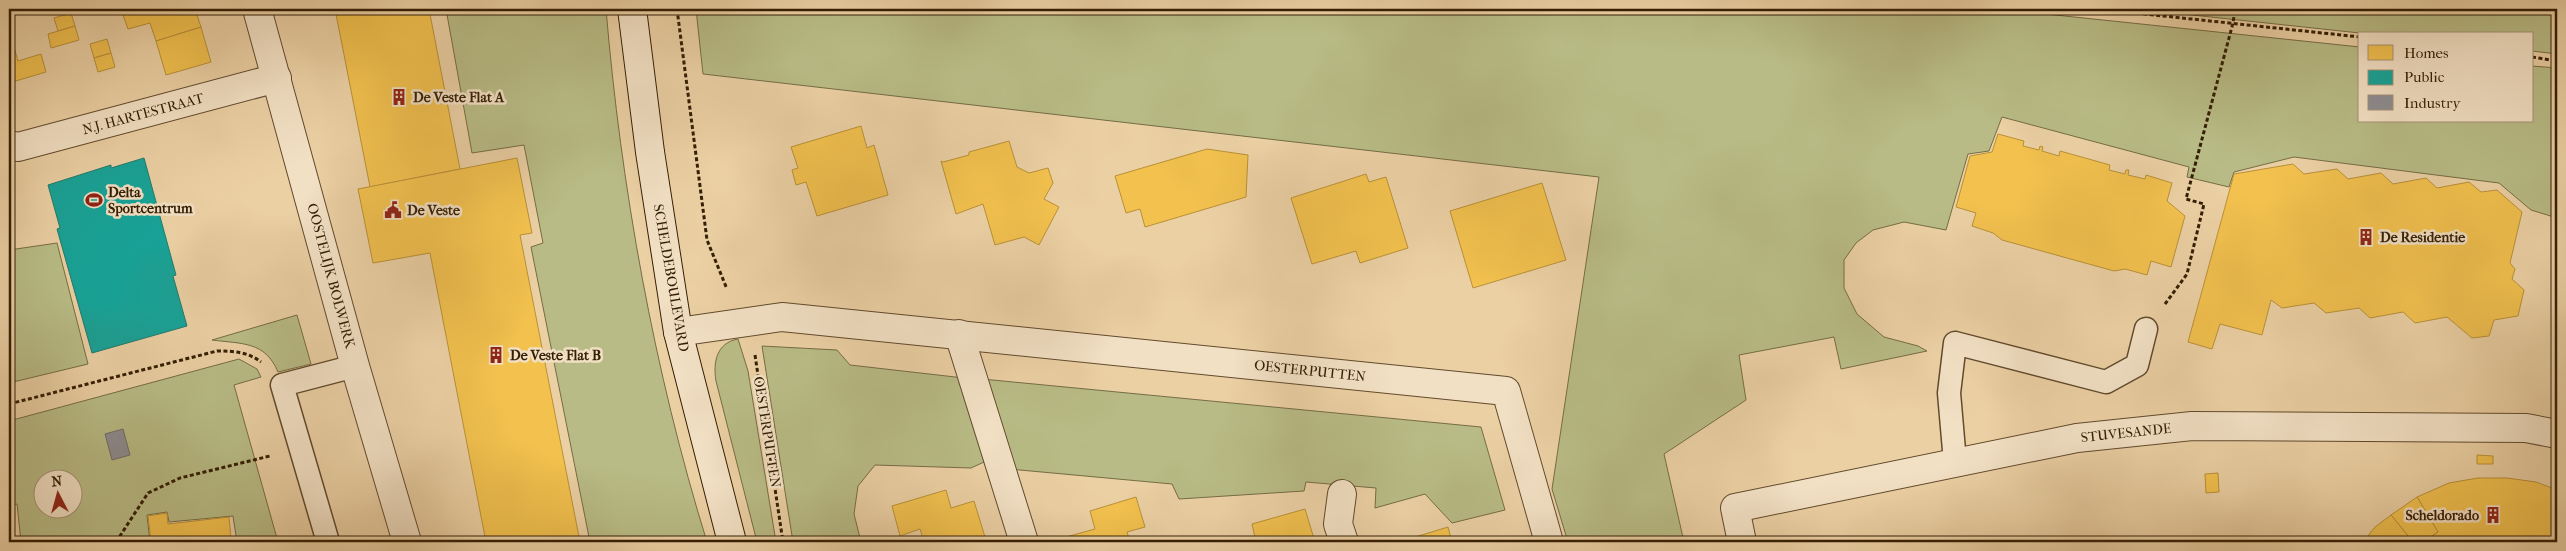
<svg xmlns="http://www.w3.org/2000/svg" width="2566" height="551" font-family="'IM FELL French Canon',serif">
  <rect width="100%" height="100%" fill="#ebd0a4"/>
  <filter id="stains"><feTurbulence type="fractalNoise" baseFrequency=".004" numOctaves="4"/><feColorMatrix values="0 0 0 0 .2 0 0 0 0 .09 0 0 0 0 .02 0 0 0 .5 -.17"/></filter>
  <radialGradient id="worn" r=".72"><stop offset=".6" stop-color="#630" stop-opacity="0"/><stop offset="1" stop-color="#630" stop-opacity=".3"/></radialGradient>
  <g fill="#b8bb85" stroke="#766c44" fill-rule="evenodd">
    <path d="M446,9H606C621,187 654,371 707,542H590L531,247L543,243L524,145L472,153Z"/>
    <path d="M696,9H1998L2360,47V121H2532V66L2557,68V218L2531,210L2499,183L2294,157L2234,172L2229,187L2187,177L2189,167L2002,117L1989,151L1968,154L1946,230L1904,222L1873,230L1856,243L1844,260V288L1857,314L1884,337L1918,346L1927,351L1841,369L1834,337L1739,355L1746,400L1664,454L1684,542H1568L1552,489L1599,177L703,74Z"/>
    <path d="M2136,9H2557V54L2532,51V34H2369Z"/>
    <path d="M57,243L88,364L9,383V250Z"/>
    <path d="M297,315L311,364L278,372C265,341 242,344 212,340Z"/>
    <path d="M738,339L748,371L776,542H757L716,381C713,363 716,343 738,339Z"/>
    <path d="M762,346L837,350L850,365L964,378L988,452L984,462L971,468L875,465L858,486L854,514L861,542H793Z"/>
    <path d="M239,359L257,369L261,377L234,385L278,542H237L233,516L169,522L167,512L147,515L150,542H21L17,504L9,505V421ZM42,478H72V508H42Z"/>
    <path d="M982,379L1481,427L1505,510L1452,523L1425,494L1375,508L1376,488L1306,482L1304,491L1179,499L1172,484L1009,469Z"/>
  </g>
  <g fill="#f2c14e" stroke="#b99038">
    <path d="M121,9H143L123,15Z"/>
    <path d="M143,9H195L201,27L156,41L150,23L128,29L123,15Z"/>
    <path d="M335,9H429L460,169L370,187Z"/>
    <path d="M71,13L75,26L58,31L54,18Z"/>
    <path d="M75,26L79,40L51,48L48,34Z"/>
    <path d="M201,27L211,62L166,75L156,41Z"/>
    <path d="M107,39L111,53L94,58L90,44Z"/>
    <path d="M13,44L18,61L41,54L46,72L9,83V46Z"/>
    <path d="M111,53L115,67L98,72L94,58Z"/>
    <path d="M861,126L867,148L874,145L888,195L817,216L806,182L796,185L792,170L798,168L791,147Z"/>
    <path d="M1998,134L2024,141L2023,146L2039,150L2040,146L2043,147L2042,151L2059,156L2060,151L2110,165L2109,170L2125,174L2126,170H2129L2128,175L2145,179L2146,175L2172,183L2167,201L2185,216L2171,267L2151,261L2147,275L2125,269L2114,271L2002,240L1993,233L1972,226L1976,213L1956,207L1970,156L1992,152Z"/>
    <path d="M1009,141L1017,167L1029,173L1048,168L1053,183L1044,199L1059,207L1039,245L1024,237L995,245L983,204L956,214L941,161L943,162L969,155V152Z"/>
    <path d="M1207,149L1248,155L1246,197L1145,227L1140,209L1126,213L1115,176Z"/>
    <path d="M517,158L532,233L520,235L580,542H486L430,253L373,263L358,189Z"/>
    <path d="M2293,164L2304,174L2337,169L2348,179L2381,173L2393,184L2426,178L2437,188L2469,182L2481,192L2497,190L2522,212L2510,263L2515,269L2512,279L2524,290L2518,316L2494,320L2489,336L2472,338L2447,317L2415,323L2403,312L2370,318L2359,308L2326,313L2314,303L2282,308L2271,300L2262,335L2220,324L2212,349L2188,342L2234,174Z"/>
    <path d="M1366,174L1369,182L1386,177L1408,248L1360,263L1356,251L1312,264L1291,198Z"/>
    <path d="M1542,183L1566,260L1473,288L1450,211Z"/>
    <path d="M2477,455L2493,456V464H2477Z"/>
    <path d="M2218,473L2219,492L2206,493L2205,474Z"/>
    <path d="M2478,478H2507L2536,482L2557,490V542H2422L2438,532L2417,497L2449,483Z"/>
    <path d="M946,490L951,508L974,501L985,537L966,542H924L920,529L900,536L892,506Z"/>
    <path d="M1136,497L1145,527L1127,532L1130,542H1068L1066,537L1095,529L1090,511Z"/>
    <path d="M2417,497L2438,532L2422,542H2413L2391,515Z"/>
    <path d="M1305,509L1315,542H1256L1252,524Z"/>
    <path d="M167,513L168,524L229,517L231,539L226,540L227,542H151L148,516Z"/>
    <path d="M2391,515L2413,542H2363L2375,527Z"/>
    <path d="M1448,527L1452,542H1402V541Z"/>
  </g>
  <path fill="#17a398" stroke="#207b6c" d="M144,158L176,275L173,276L187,326L92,353L57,229L60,228L48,185L111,165V168Z"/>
  <path fill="#8d8d92" stroke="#726c67" d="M123,429L130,455L112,460L105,434Z"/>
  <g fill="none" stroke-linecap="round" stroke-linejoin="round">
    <g stroke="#624a2c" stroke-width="25">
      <g id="lane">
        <path d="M1955,462L1949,393L1955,343L2106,382L2137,365L2146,329"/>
        <path d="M328,542L282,385L355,366"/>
      </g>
    </g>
    <g stroke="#624a2c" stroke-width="30">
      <g id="street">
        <path d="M257,9L355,366L407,542"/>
        <path d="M9,145L18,147L277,78"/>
        <path d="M678,332L782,317L1506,391L1549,542"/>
        <path d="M959,334L1024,542"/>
        <path d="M1342,494L1338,524L1344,542"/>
        <path d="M1742,542L1735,508L2077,438L2192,426L2526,428L2557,434"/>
      </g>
    </g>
    <g stroke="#341e04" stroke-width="30">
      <path id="secondary" d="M632,9L650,152L678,332L732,542"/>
    </g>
    <g stroke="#341e04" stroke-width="3" stroke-dasharray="4 2.5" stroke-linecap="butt">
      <path d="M677,9L707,240L727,289"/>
      <path d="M2098,9L2360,37"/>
      <path d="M2532,57L2557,61"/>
      <path d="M2165,304L2187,274L2204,204L2186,199L2233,23L2235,9"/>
      <path d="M755,355L783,542"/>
      <path d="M9,404L217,351C234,351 248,352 261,362"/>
      <path d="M116,542L148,493L180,478L270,456"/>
    </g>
    <use href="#lane" stroke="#f2e0c4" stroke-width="22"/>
    <use href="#street" stroke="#f2e0c4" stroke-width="28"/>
    <use href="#secondary" stroke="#f2e0c4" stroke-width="28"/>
  </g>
  <defs>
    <g id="building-bare" transform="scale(1.35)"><path d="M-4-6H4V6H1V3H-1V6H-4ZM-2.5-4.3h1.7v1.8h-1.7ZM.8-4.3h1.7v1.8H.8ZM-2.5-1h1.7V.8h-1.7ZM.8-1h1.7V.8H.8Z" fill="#8f2418" stroke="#f2e0c4" stroke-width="2.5" paint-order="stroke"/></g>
    <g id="stadium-bare" transform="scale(1.35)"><path d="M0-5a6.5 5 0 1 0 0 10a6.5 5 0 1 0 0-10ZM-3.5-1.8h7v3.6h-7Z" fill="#8f2418" stroke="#f2e0c4" stroke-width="2.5" paint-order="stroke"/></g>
    <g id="civic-bare" transform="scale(1.35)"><path d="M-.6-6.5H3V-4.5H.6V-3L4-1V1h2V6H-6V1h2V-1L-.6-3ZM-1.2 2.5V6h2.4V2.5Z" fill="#8f2418" stroke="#f2e0c4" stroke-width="2.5" paint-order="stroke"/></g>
  </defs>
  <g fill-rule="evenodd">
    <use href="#building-bare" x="399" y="97"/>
    <use href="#stadium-bare" x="94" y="200"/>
    <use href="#civic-bare" x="393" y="210"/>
    <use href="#building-bare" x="2366" y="237"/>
    <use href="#building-bare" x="496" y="355"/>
    <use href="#building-bare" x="2493" y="515"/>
  </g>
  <g text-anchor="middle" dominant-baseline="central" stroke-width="5" stroke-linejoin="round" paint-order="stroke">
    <g font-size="14" font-weight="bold" fill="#341e04" stroke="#f2e0c4" text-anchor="start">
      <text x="413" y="97">De Veste Flat A</text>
      <text x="108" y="192">Delta<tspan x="108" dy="16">Sportcentrum</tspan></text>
      <text x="407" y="210">De Veste</text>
      <text x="2380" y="237">De Residentie</text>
      <text x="510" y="355">De Veste Flat B</text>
      <text x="2479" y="515" text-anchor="end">Scheldorado</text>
    </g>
    <g font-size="14" fill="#341e04" stroke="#f2e0c4">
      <text transform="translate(143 114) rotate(-15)">N.J. HARTESTRAAT</text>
      <text transform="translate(331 276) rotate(75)">OOSTELIJK BOLWERK</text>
      <text transform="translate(671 278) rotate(80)">SCHELDEBOULEVARD</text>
      <text transform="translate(1310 371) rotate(6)">OESTERPUTTEN</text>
      <text transform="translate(767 432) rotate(81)">OESTERPUTTEN</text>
      <text transform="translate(2126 433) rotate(-6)">STUVESANDE</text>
    </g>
  </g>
  <rect width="2566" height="551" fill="none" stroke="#ebd0a4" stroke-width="30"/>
  <rect x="10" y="10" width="2546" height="531" fill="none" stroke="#341e04" stroke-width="2.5"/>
  <rect x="15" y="15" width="2536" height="521" fill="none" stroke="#341e04"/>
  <rect x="2358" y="32" width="175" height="90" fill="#f2e0c4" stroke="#a69277"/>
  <rect x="2368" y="45" width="25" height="15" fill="#f2c14e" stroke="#a69277"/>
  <text x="2404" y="58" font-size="15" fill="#341e04">Homes</text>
  <rect x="2368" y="70" width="25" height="15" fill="#17a398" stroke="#a69277"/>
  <text x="2404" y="82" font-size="15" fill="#341e04">Public</text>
  <rect x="2368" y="95" width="25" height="15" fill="#8d8d92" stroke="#a69277"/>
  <text x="2404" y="108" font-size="15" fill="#341e04">Industry</text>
  <g transform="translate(58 494) rotate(354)"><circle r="24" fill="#f2e0c4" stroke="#a69277"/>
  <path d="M0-4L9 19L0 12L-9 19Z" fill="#8f2418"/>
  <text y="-8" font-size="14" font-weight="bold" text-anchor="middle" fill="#341e04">N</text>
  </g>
  <rect width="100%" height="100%" filter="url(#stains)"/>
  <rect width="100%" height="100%" fill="url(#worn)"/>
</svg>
